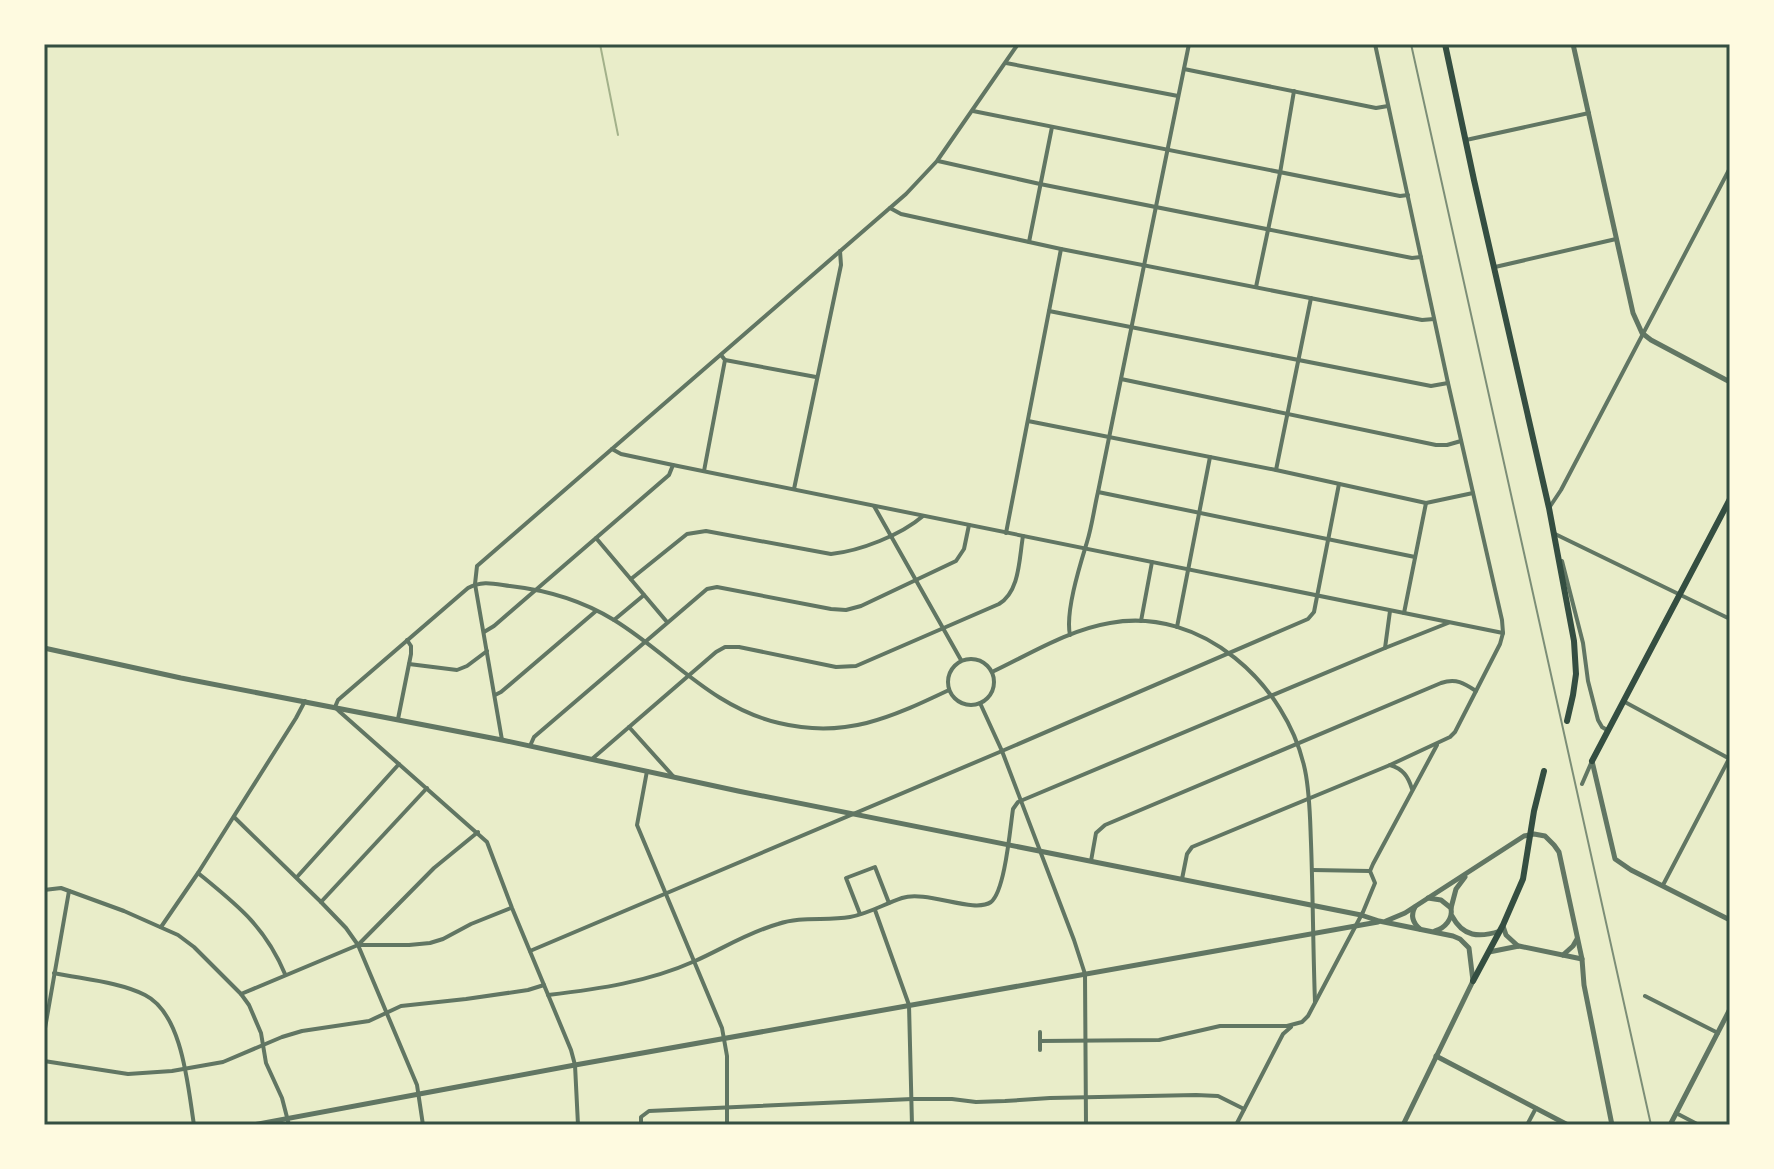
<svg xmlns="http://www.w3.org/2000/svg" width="1774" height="1169" font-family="'Archivo Narrow',sans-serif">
  <rect width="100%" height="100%" fill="#e9edc9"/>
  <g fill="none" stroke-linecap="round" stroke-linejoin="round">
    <path stroke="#a3b18a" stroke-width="2" d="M600,44L618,135"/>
    <g stroke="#617663" stroke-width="4">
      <path d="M1006,63L1178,96"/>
      <path d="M1184,69L1376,108L1388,106"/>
      <path d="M973,111L1400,196L1408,195"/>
      <path d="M1466,140L1589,113"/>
      <path d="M938,161L1040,184L1412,258L1421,257"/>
      <path d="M890,208L901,214L1061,249L1422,320L1434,319"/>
      <path d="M1029,242L1052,127"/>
      <path d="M1495,267L1616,239"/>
      <path d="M1256,287L1280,173L1294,91"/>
      <path d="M1049,311L1431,386L1448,383"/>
      <path d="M725,360L816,377"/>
      <path d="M1121,379L1436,445H1447L1461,441"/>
      <path d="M1028,421L1276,470L1426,503"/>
      <path d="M612,449L621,454L673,465L1503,633"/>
      <path d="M1276,470L1311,298"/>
      <path d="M704,471L725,360L721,355"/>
      <path d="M794,489L841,265L840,251"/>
      <path d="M1098,492L1415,557"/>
      <path d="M874,506L961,660"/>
      <path d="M1549,508L1561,490L1730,168"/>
      <path d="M1006,533L1061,249"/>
      <path d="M1553,533L1730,619"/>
      <path d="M596,538L667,622"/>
      <path d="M1562,561L1583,643L1588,681L1598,720L1602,727L1607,730"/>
      <path d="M631,579L687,534L706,531L831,554C860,551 901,535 923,516"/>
      <path d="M1404,613L1426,503L1473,493"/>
      <path d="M614,620L644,595"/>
      <path d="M1141,621L1152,562"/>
      <path d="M1177,627L1210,457"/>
      <path d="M484,632L494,626L669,475L673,465"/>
      <path d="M1070,635C1065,612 1080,565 1087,542C1092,526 1094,509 1098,492L1189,44"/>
      <path d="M1385,648L1390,611"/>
      <circle cx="971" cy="682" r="23"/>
      <path d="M409,664L457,670L467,666L487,651"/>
      <path d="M992,672C1030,654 1068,630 1110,623C1201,606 1287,684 1305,770C1310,794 1310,819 1311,843C1313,896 1313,949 1315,1002"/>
      <path d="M495,695L501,692L596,611"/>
      <path d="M1623,701L1730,759"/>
      <path d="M980,703L1002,751L1074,940L1085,974L1086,1125"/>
      <path d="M398,719L411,654V646L407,640"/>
      <path d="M629,727L673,776"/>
      <path d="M502,740L475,584L477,566L906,194L937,161L1018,44"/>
      <path d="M530,746L534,737L707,589L717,587L831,609L846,610L861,606L956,561L964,549L969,525"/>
      <path d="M592,759L716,652L725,647H739L836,667L856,666L999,604C1020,591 1019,559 1023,536"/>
      <path d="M1390,765C1403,769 1408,776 1412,789"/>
      <path d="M647,771L637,825L722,1028L727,1056V1125"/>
      <path d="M1582,784L1592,761"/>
      <path d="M234,817L321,902L346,928L358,945L417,1085L423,1125"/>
      <path d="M1091,861L1096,833L1105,825L1441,683C1456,678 1464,683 1476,691"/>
      <path d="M1312,870L1370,871"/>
      <path d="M198,873C237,905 265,926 285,974"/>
      <path d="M297,877L399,764"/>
      <path d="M1182,879L1187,854L1192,847L1390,765L1450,737L1455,732L1500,644L1503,633L1502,620L1448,383L1375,44"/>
      <path d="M1663,885L1730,757"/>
      <path d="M44,890L61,888L124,911L178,935L194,947L241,994L249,1005L261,1033L266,1063L282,1098L289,1125"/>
      <path d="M321,902L427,788"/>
      <path d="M875,910L909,1005L912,1125"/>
      <path d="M860,914L846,878L875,867L889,903"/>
      <path d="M161,927L198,873L296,718L305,701"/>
      <path d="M360,945H409L430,943L443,939L471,924L511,908"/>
      <path d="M530,951L1002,751L1308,619L1314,612L1339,484"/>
      <path d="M54,973C82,979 120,982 145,995C183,1014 188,1088 194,1125"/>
      <path d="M241,994L358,945L434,868L478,832"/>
      <path d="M548,995C599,989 648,982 695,961C722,949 749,932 778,924C801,916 826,921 850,917C868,914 884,904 902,898C927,890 974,914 991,902C1005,891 1010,829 1013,809L1018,802L1385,648L1448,623"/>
      <path d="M1645,996L1718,1033"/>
      <path d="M44,1034L69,891"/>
      <path d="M1040,1041L1159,1040L1220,1026H1287L1302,1022L1308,1016L1363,912L1375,883L1370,871L1373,864L1437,745"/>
      <path d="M1040,1050V1032"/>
      <path d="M44,1061L128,1074L172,1071L223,1062L282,1037L302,1031L369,1021L401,1006L466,999L528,990L544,985"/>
      <path d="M1676,1113L1699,1125"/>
      <path d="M578,1125L575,1065L571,1050L512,908L487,842L340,712L335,707L338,700L468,588C482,580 495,584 510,586C546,590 583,601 614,620C671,655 711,707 779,723C845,739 890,718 949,690"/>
      <path d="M641,1125V1117L649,1111L912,1099H952L976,1102L1005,1101L1050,1098L1196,1095L1218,1096L1244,1109"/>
      <path d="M1236,1125L1283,1034L1291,1027"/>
      <path d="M1527,1125L1536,1108"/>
    </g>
    <g stroke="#617663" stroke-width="5">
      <path d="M1573,44L1633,313L1642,333L1651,340L1730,382"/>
      <path d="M44,648L181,678L502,740L738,791L1361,915L1379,921L1453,936L1460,939L1469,948L1473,981L1403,1125"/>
      <path d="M1592,761L1615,859L1631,870L1730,920"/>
      <path d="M1428,898L1441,900L1451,908C1453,919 1445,928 1435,931"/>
      <path d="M1415,907C1410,916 1413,923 1420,929"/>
      <path d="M1451,908L1456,889L1465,877"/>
      <path d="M1452,916C1463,937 1479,938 1500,931"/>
      <path d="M1386,921L1405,913L1524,836L1534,834L1545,836L1554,845L1559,852L1582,959L1584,985L1612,1125"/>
      <path d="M1503,926L1506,935L1518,946"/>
      <path d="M1489,952L1519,946L1582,959"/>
      <path d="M1563,955L1573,946L1577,939"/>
      <path d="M1436,1056L1568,1125"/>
      <path d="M253,1125L575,1065L1378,922"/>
      <path d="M1670,1125L1730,1009"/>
    </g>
    <g stroke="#344e41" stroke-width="6">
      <path d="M1445,44L1474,180L1549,508L1574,641L1576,674L1573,695L1567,721"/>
      <path d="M1592,761L1730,499"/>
      <path d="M1473,981L1503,925L1523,879L1534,811L1544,771"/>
    </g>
    <path stroke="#7c8e77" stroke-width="2" d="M1411,44L1651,1125"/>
  </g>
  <rect width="1774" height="1169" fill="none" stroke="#fefae0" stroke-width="92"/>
  <rect x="46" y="46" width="1682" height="1077" fill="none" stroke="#344e41" stroke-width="3"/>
</svg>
